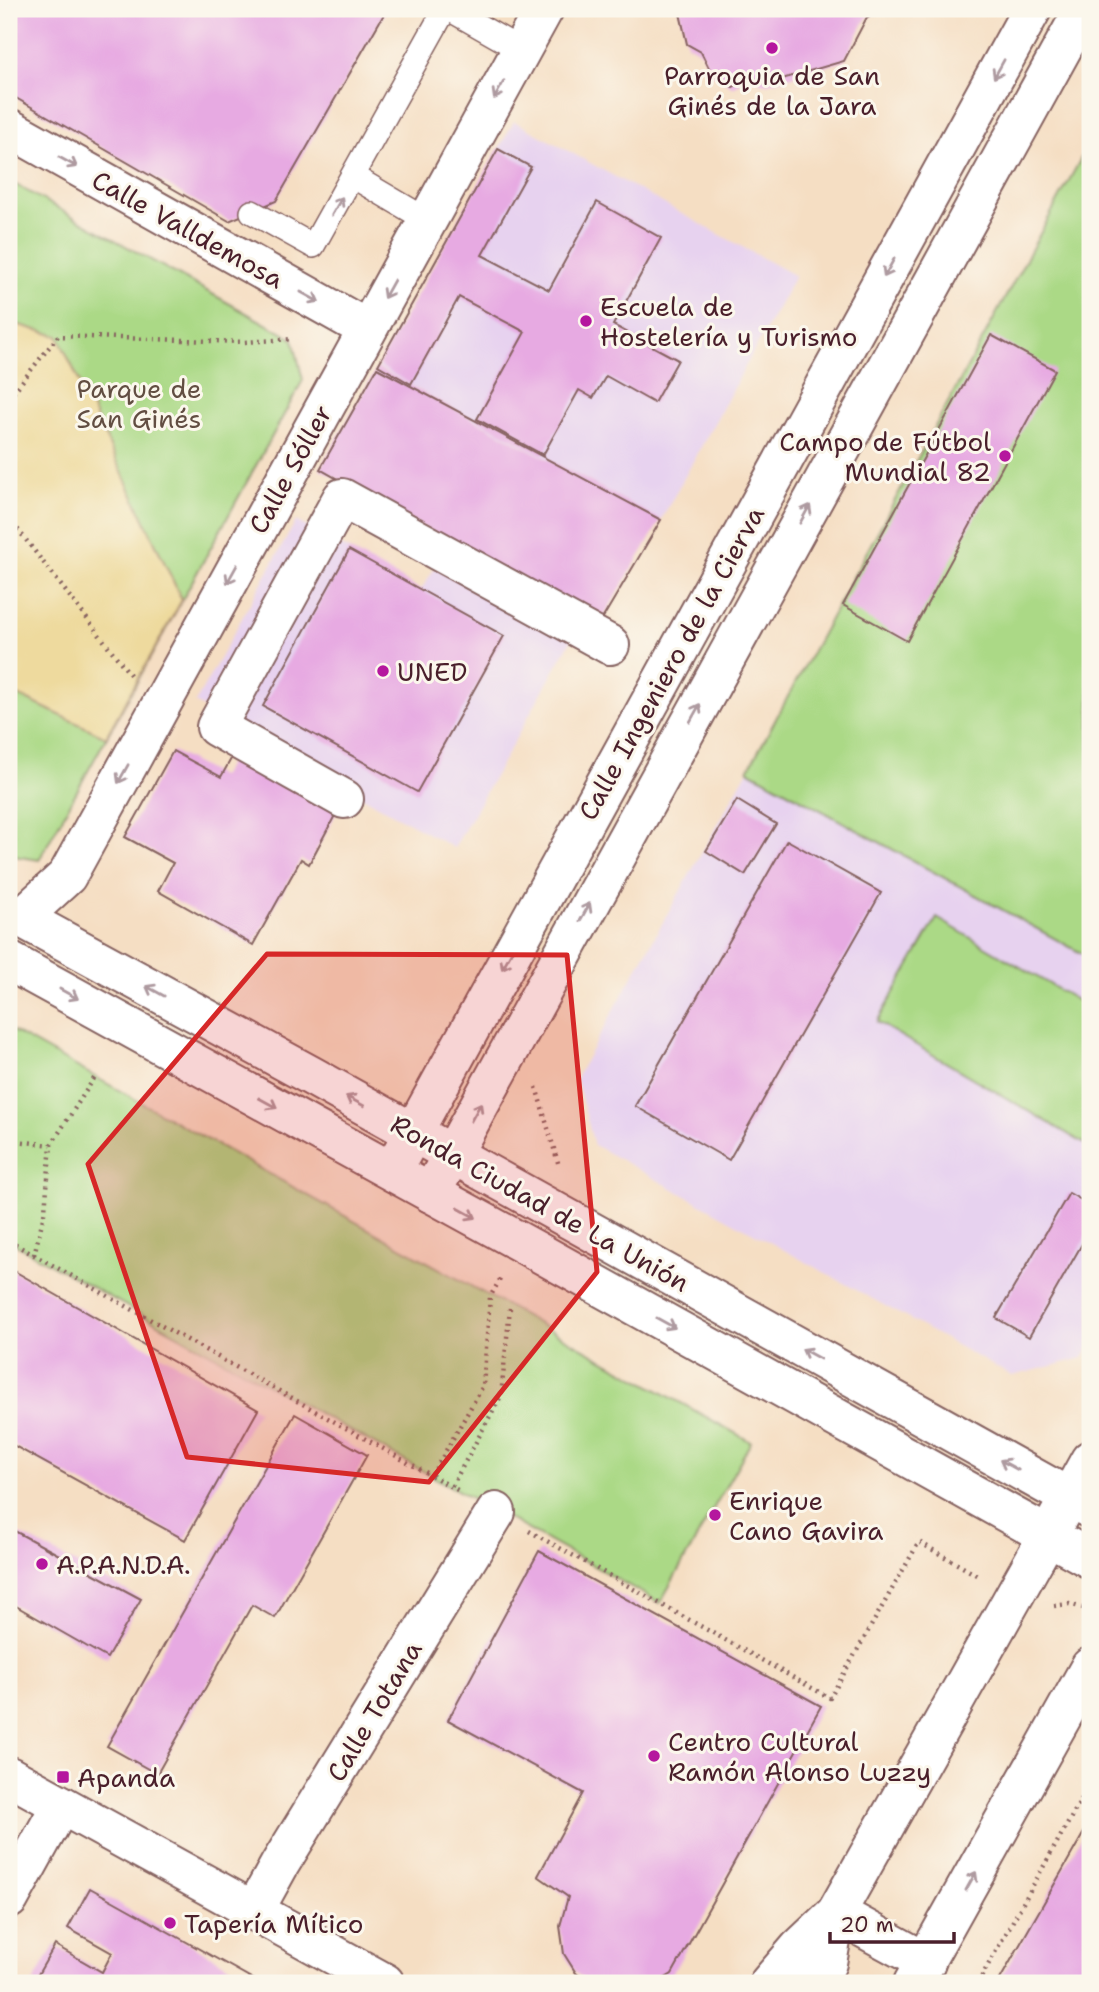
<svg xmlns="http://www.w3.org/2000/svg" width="1099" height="1992" font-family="'Shantell Sans',sans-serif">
  <rect width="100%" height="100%" fill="#fbf7ec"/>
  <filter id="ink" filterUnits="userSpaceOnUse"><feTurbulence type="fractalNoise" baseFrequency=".0143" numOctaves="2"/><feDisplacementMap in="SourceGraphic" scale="14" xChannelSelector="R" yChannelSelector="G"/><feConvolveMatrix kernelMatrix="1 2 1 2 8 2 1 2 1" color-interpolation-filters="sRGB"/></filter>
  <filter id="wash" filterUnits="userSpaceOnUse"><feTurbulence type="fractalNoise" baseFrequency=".00686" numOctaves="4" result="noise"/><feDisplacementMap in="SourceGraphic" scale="28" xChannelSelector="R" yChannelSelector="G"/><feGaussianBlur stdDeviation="1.57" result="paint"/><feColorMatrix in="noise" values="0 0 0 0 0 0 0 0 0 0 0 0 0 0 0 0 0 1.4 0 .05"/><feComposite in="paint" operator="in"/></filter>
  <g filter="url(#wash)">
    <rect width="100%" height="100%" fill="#f5dec3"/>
    <g fill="#e7d2ef">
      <path d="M514,121L795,276L661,520L378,368Z"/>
      <path d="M296,521L421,590L438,563L572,639L454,848L195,703Z"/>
      <path d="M748,770L1090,958V1345L1083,1358L1012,1376L594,1145L576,1078Z"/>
    </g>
    <g fill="#abd986" stroke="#7a7c58" stroke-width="2">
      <path d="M1090,142V958L748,770Z"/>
      <path d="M9,181L293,339L303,380L39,860L14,856L9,853Z"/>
      <path d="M937,918L1090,1008V1135L1085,1144L877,1022Z"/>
      <path d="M9,1029L751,1442L660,1603L9,1241Z"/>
    </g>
    <path fill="#eeda9e" stroke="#9c7c64" stroke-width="2" d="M9,322L58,336L182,600L106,737L9,691Z"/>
    <g id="blocks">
      <g fill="#e7aae2">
        <path d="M9,9H387L276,201L229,221L9,94Z"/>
        <path d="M679,9H890L867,17L844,61L765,84L751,77L733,87L712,74L701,52L687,44Z"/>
        <path d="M498,149L531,167L482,255L549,290L597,202L661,238L613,325L678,360L654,403L606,376L593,398L579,390L543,455L477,419L525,332L459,297L411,384L378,365Z"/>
        <path d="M991,335L1055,370L907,641L843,605Z"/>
        <path d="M377,368L661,520L598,626L320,469Z"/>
        <path d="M349,550L504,636L417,792L263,706Z"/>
        <path d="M237,748L340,806L309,864L301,859L253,945L158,891L173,863L125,837L173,751L221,777Z"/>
        <path d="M737,800L776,824L745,875L706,851Z"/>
        <path d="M787,840L881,893L729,1160L635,1106Z"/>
        <path d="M1069,1193L1090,1205V1230L1029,1337L996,1318Z"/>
        <path d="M9,1268L258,1410L185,1540L9,1443Z"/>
        <path d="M295,1414L367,1455L275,1618L252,1605L157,1774L107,1746Z"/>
        <path d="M9,1528L141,1599L107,1658L9,1602Z"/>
        <path d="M539,1551L821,1706L672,1974L657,1983H588L576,1973L564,1954L560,1926L568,1897L538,1876L583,1793L448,1720Z"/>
        <path d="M1090,1822V1983H998Z"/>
        <path d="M90,1888L260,1983H33L55,1945L102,1972L112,1953L68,1928Z"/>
      </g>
    </g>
  </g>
  <g filter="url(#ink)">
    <use href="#blocks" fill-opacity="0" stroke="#866260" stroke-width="2"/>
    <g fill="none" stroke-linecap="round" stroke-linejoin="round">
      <g stroke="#866260" stroke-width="26">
        <g id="lane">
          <path d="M449,9L521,50"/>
          <path d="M354,177L427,220"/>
          <path d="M252,212L313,246L445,9"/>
        </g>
      </g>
      <g stroke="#866260" stroke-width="42">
        <g id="street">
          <path d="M9,128L367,329"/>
          <path d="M344,799L216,727L342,498L610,645"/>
          <path d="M21,918L67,876L544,9"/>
          <path d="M1069,1498L1090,1460"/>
          <path d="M9,1899L61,1805"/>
          <path d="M254,1911L280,1864L496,1512"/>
          <path d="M836,1913L926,1962"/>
          <path d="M913,1983L1090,1667"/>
        </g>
      </g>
      <g stroke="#866260" stroke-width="42">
        <g id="secondary">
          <path d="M392,1171L1032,9"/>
          <path d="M431,1193L1084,9"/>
          <path d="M9,1776L385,1983"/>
          <path d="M769,1983L799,1948L836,1913L1069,1498"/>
          <path d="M816,1983L827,1963L836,1913"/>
        </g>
      </g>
      <g stroke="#866260" stroke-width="42">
        <g id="primary">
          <path d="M9,911L310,1075L1090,1509"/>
          <path d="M9,961L540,1253L1090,1559"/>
        </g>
      </g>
      <g stroke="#866260" stroke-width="4.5" stroke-dasharray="2 5" stroke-linecap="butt">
        <path d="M9,398L58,336L244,342L293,339"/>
        <path d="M9,518L132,677"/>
        <path d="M536,1087L559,1166"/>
        <path d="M9,1140L51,1145"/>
        <path d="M9,1241L461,1492"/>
        <path d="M34,1255L45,1210L51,1145L95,1077"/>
        <path d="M432,1475L483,1386L490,1297L502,1276"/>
        <path d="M452,1486L501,1396L510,1308"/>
        <path d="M529,1531L830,1698L919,1542L980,1577"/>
        <path d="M1054,1606L1069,1604L1090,1610"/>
        <path d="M978,1983L1090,1784"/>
      </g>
      <use href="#lane" stroke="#fff" stroke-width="23"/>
      <use href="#street" stroke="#fff" stroke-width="38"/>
      <use href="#secondary" stroke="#fff" stroke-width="38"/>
      <use href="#primary" stroke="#fff" stroke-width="38"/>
    </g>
    <defs><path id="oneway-shaft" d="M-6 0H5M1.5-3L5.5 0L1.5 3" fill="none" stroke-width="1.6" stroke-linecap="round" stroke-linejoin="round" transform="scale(1.75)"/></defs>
    <g stroke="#ae9aa0">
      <use href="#oneway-shaft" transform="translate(999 69) rotate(119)"/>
      <use href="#oneway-shaft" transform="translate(499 90) rotate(119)"/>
      <use href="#oneway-shaft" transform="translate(68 162) rotate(29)"/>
      <use href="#oneway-shaft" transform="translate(337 206) rotate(-60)"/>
      <use href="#oneway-shaft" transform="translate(889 268) rotate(119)"/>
      <use href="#oneway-shaft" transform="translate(389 289) rotate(119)"/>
      <use href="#oneway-shaft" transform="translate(310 297) rotate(29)"/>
      <use href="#oneway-shaft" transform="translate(805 514) rotate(-61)"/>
      <use href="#oneway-shaft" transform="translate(232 574) rotate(119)"/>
      <use href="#oneway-shaft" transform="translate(695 713) rotate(-61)"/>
      <use href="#oneway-shaft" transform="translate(123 774) rotate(119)"/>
      <use href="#oneway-shaft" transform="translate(585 912) rotate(-61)"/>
      <use href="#oneway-shaft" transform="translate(507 960) rotate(119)"/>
      <use href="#oneway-shaft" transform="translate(155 991) rotate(-151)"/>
      <use href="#oneway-shaft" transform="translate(69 994) rotate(29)"/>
      <use href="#oneway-shaft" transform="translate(355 1101) rotate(-151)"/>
      <use href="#oneway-shaft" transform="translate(268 1103) rotate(29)"/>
      <use href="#oneway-shaft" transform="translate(476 1112) rotate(-61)"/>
      <use href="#oneway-shaft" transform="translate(467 1213) rotate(29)"/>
      <use href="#oneway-shaft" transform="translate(666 1323) rotate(29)"/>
      <use href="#oneway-shaft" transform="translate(811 1354) rotate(-151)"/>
      <use href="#oneway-shaft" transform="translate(1009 1465) rotate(-151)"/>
      <use href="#oneway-shaft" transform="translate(971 1881) rotate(-61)"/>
    </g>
  </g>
  <path fill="#d62828" fill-opacity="0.2" stroke="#d62828" stroke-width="5" stroke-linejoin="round" d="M267,954L567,955L597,1272L429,1482L187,1457L88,1164Z"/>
  <g fill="#b5179e" stroke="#fbf7ec" stroke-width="2.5">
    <circle cx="772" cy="48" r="7"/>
    <circle cx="586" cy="321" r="7"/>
    <circle cx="1005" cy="456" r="7"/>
    <circle cx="383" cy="671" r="7"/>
    <circle cx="715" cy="1515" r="7"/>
    <circle cx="42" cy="1564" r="7"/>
    <circle cx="654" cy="1756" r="7"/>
    <rect x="56" y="1770" width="14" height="14" rx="3.5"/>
    <circle cx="170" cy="1923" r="7"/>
  </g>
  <g text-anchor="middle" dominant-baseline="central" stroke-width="6" stroke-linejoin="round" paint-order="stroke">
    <g font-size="26" fill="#4a1f2b" stroke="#fbf7ec" text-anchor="start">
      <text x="772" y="75" text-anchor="middle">Parroquia de San<tspan x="772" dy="30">Ginés de la Jara</tspan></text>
      <text x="600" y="306">Escuela de<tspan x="600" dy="30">Hostelería y Turismo</tspan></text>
      <text x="991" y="441" text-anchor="end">Campo de Fútbol<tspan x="991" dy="30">Mundial 82</tspan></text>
      <text x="397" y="671">UNED</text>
      <text x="729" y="1500">Enrique<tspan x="729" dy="30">Cano Gavira</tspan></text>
      <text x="56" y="1564">A.P.A.N.D.A.</text>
      <text x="668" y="1741">Centro Cultural<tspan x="668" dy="30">Ramón Alonso Luzzy</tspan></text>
      <text x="77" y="1777">Apanda</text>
      <text x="184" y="1923">Tapería Mítico</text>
    </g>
    <g font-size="26" fill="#4a1f2b" stroke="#fbf7ec">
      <text transform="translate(188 229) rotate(29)">Calle Valldemosa</text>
      <text transform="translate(290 469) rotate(-61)">Calle Sóller</text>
      <text transform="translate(671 663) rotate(-61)">Calle Ingeniero de la Cierva</text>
      <text transform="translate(540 1203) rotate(29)">Ronda Ciudad de La Unión</text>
      <text transform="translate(374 1711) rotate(-59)">Calle Totana</text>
    </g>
    <g font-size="26" fill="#624e42" stroke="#fbf7ec">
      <text x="139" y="388">Parque de<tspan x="139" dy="30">San Ginés</tspan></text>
    </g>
  </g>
  <rect width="1099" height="1992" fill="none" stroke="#fbf7ec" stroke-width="35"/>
  <path d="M830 1932v10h124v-10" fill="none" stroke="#4a1f2b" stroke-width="3.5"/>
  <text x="840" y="1932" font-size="21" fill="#4a1f2b" stroke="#fbf7ec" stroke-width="5" paint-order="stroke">20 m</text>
</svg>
